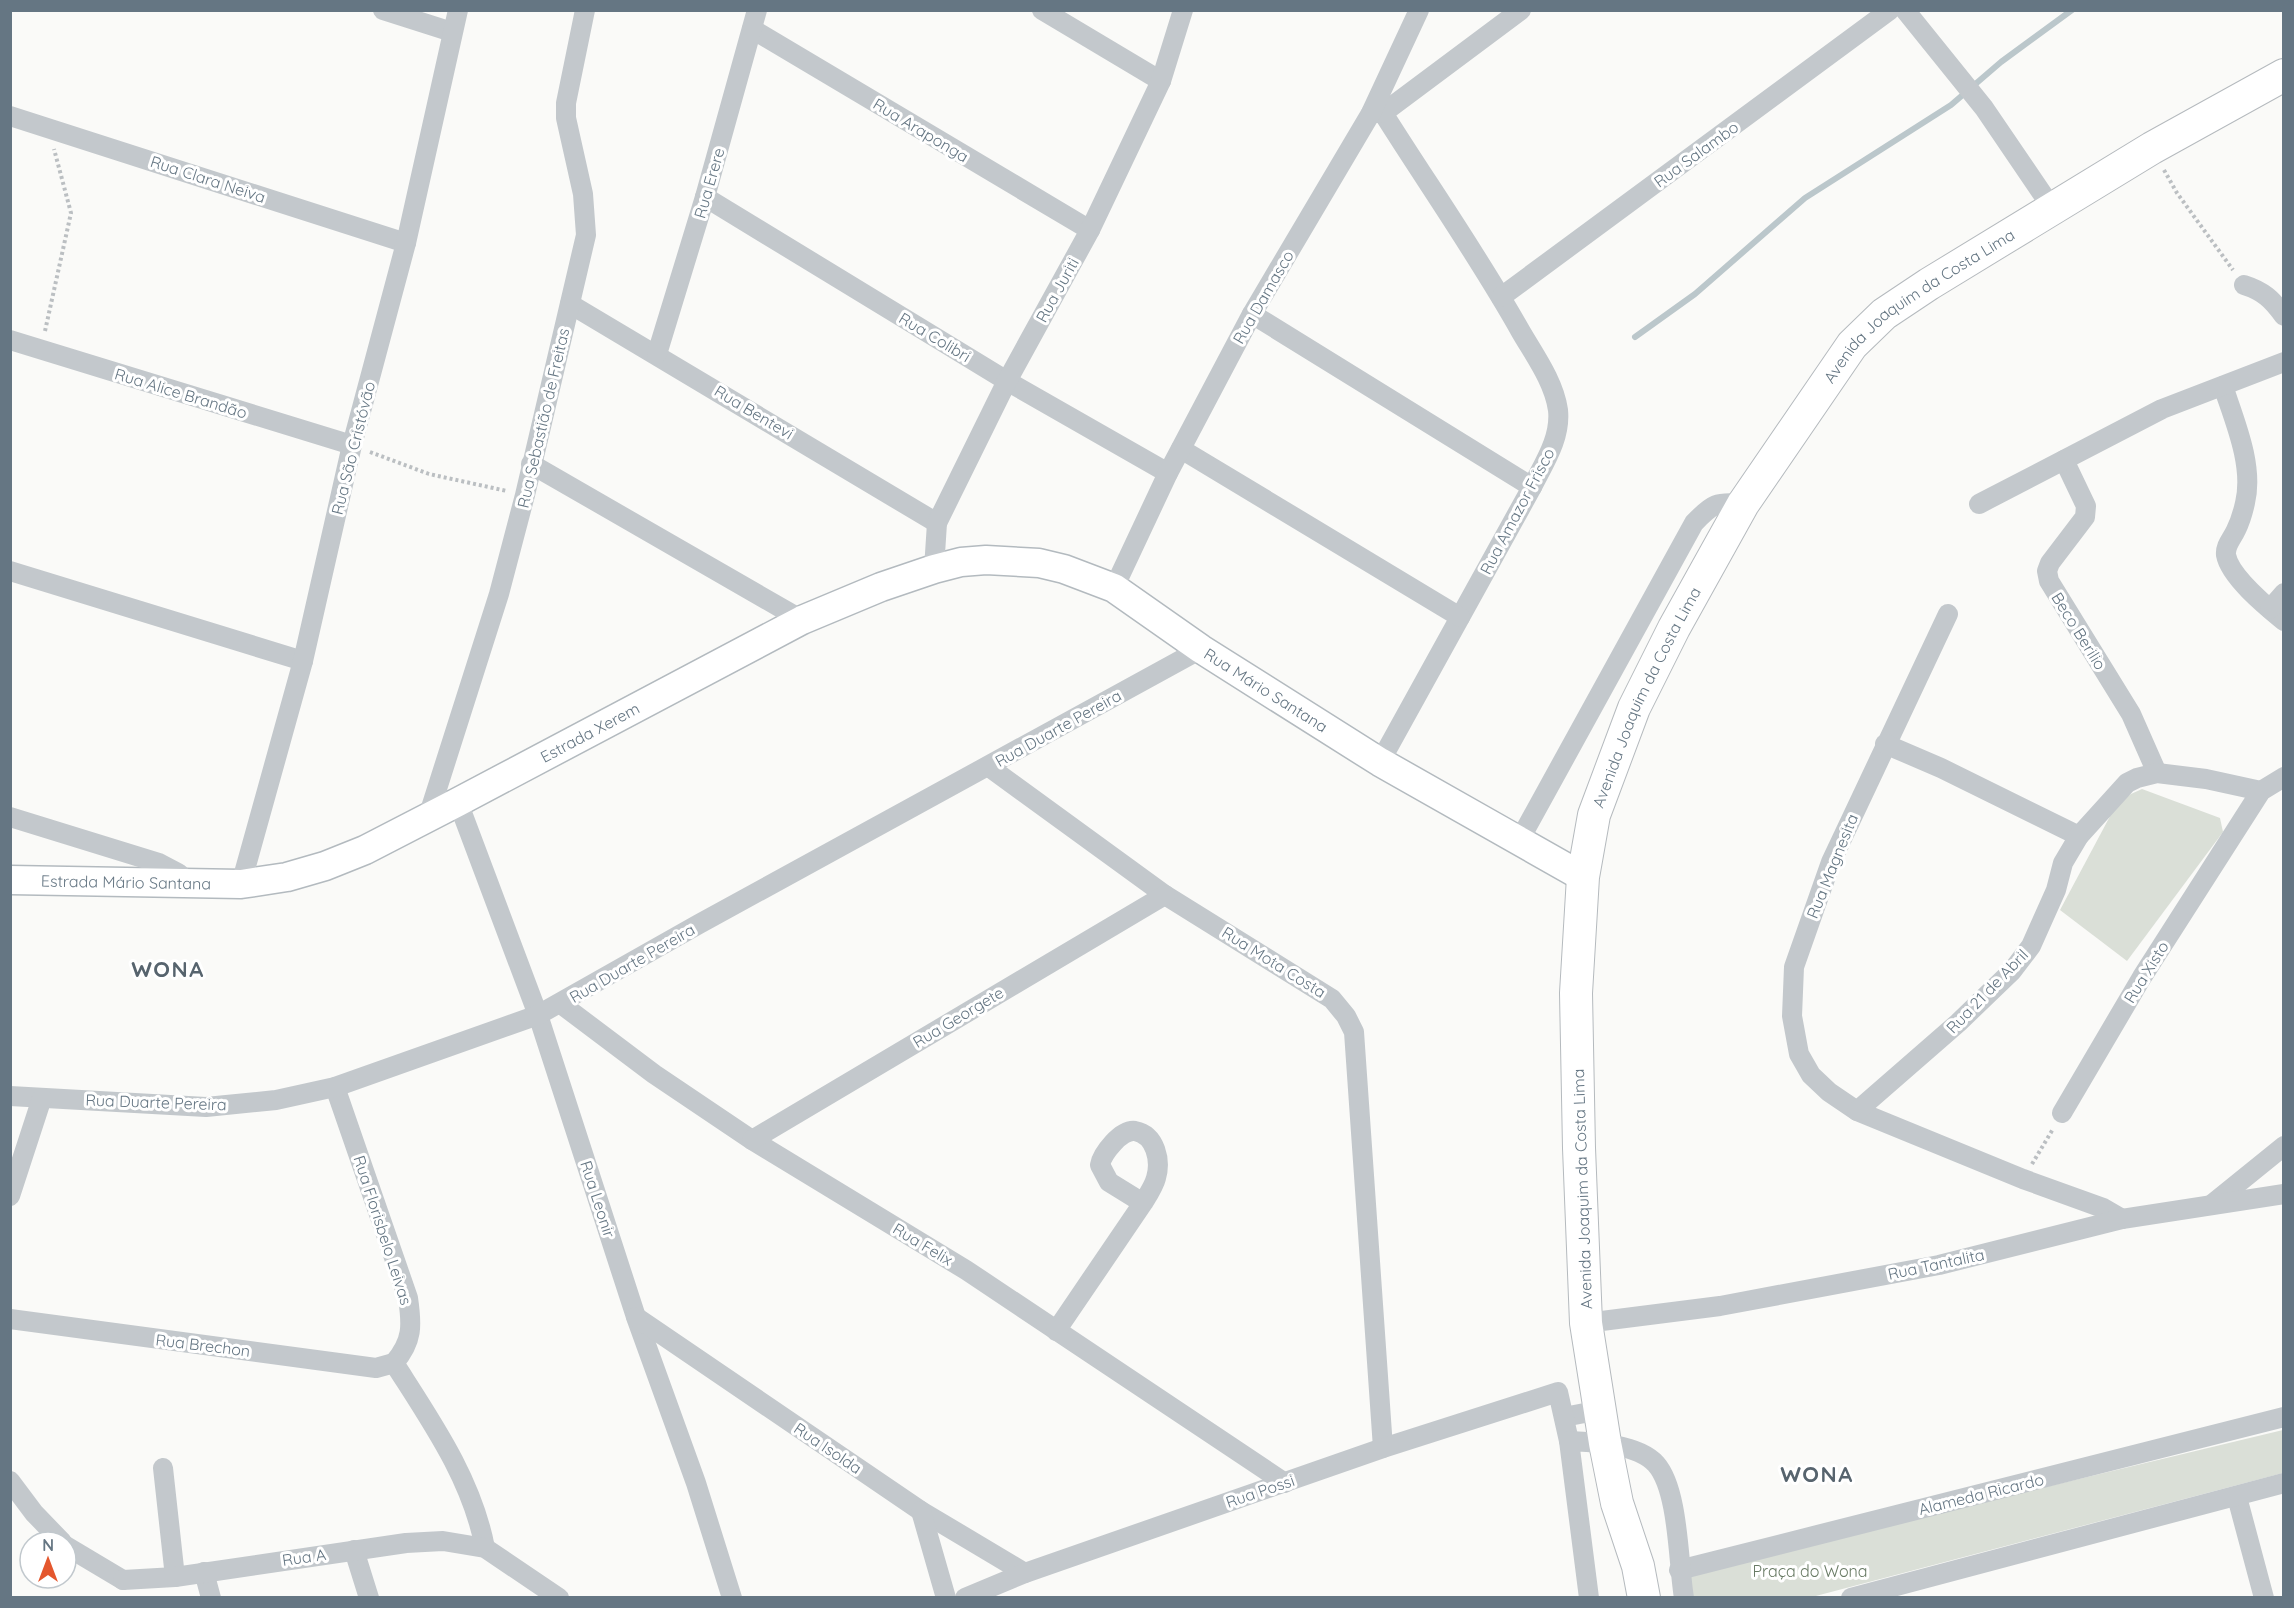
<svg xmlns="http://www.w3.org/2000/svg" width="2294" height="1608" font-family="Quicksand,sans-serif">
  <rect width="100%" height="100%" fill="#fafaf8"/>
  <g fill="#dadfd7">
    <path d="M2142,789L2220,818L2223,832L2127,961L2060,910L2116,805L2131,794Z"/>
    <path d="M2283,1430V1473L1812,1597H1690L1687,1573Z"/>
  </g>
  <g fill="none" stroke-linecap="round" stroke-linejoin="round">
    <path stroke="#bbc7cb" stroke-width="6" d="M1635,337L1695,294L1805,198L1951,105L2001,62L2072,10"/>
    <g stroke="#b3babf" stroke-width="31">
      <g id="secondary">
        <path id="s1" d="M10,880L241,884L287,877L325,866L365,850L458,802L802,620L881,587L934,569L961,562L986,560L1039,563L1064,569L1114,588L1201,649L1380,762L1583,877"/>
      </g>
    </g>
    <g stroke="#b5babe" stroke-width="34">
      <g id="primary">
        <path id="s2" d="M1644,1598L1638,1566L1617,1503L1605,1443L1586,1323L1579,1148L1576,993L1583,877L1594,815L1634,708L1674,628L1743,504L1852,345L1884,314L1929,284L2152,148L2284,75"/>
      </g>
    </g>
    <g stroke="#bbbfc2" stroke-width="4" stroke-dasharray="3 3" stroke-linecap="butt">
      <path d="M2164,170L2177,193L2233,270"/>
      <path d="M45,331L71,213L54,149"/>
      <path d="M370,452L429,474L507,491"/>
      <path d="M2032,1164L2053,1129"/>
    </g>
    <g stroke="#c3c8cc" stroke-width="20">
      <path d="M383,10L452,32"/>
      <path d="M1042,10L1161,81"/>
      <path d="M1905,10L1984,108L2052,208"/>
      <path d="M752,29L1090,230"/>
      <path d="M1371,113H1383C1429,186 1479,257 1521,332C1535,356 1554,382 1558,410C1561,438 1544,463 1532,487L1380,762"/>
      <path d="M1383,113L1521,10"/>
      <path d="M10,116L406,243"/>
      <path d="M705,197L1007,381L1168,473"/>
      <path d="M2244,285C2263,291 2272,299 2284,316"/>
      <path d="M1501,297L1890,10"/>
      <path d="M570,304L937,523"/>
      <path d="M1252,314L1532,487"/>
      <path d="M10,340L352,445"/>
      <path d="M657,354L705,197L757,10"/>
      <path d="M2223,386C2235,422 2254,466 2245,503C2243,512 2240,522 2236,530C2232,539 2225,545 2226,555C2230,577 2267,607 2284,621"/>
      <path d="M1181,449L1460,617"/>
      <path d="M2064,460L2086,506L2085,517L2050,563L2047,571L2049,581L2131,714L2157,773"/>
      <path d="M531,464L802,620"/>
      <path d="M1979,504L2162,409L2284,362"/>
      <path d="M934,569L937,523L1007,381L1090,230L1161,81L1183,10"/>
      <path d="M10,571L303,661"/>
      <path d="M1114,588L1168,473L1252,314L1371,113L1419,10"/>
      <path d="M2270,609L2284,593"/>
      <path d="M1948,614L1831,862L1794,967L1792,1016L1799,1054L1811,1075L1829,1092L1857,1111L2023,1179L2103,1208L2122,1219"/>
      <path d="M1885,744L1941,768L2079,836"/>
      <path d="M989,767L1165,895L1332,999L1346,1016L1354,1032L1383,1448"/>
      <path d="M458,802L538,1015L636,1317L696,1483L732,1598"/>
      <path d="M10,817L159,863L178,873L189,883"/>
      <path d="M428,817L499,594L525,495L586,235L583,194L566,118V103L585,10"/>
      <path d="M1519,841L1694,523C1712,504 1717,501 1743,504"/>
      <path d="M241,884L303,661L352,445L406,243L458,10"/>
      <path d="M561,1004L654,1074L752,1140L966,1270L1285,1483"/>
      <path d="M335,1087L408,1298C412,1325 413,1341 394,1363C431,1421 472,1479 485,1548"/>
      <path d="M10,1096L206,1107L276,1100L335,1087L538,1015L699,924L1201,649"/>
      <path d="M1857,1111L1958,1023L2012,971L2031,946L2056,890L2063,863L2079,836L2127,783L2137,778L2157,773L2206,779L2261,791"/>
      <path d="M2062,1113L2142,977L2261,791L2284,777"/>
      <path d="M752,1140L1165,895"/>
      <path d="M10,1196L42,1098"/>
      <path d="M2211,1205L2284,1146"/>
      <path d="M636,1317L921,1511L1025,1573"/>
      <path d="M10,1319L376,1368L394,1363"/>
      <path d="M1586,1323L1720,1306L1939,1265L2122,1219L2284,1194"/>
      <path d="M1056,1331L1143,1203C1148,1195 1154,1186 1156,1178C1161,1161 1156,1135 1135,1131C1121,1129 1102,1154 1100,1165L1109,1182L1143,1203"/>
      <path d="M1564,1417L1600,1410"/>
      <path d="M163,1468L175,1577"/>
      <path d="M10,1481L34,1513L62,1542"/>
      <path d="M2237,1497L2264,1598"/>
      <path d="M921,1511L946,1598"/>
      <path d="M66,1546L123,1580"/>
      <path d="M354,1550L369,1598"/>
      <path d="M1679,1570L2284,1417"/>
      <path d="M204,1572L211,1598"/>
      <path d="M123,1580L175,1577L406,1543L443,1541L485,1548L559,1598"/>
      <path d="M965,1598L1025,1573L1383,1448L1558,1392L1569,1441"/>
      <path d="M1589,1598L1569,1441C1594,1442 1638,1444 1656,1464C1679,1490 1678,1562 1684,1598"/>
      <path d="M1851,1598L2284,1483"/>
    </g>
    <use href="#secondary" stroke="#fff" stroke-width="28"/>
    <use href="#primary" stroke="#fff" stroke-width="32"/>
  </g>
  <g text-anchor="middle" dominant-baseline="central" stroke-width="6" stroke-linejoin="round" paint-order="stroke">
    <g font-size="16" fill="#657683" stroke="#fff">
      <text transform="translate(921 130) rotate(31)">Rua Araponga</text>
      <text transform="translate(1696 154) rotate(-36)">Rua Salambo</text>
      <text transform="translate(208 179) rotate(18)">Rua Clara Neiva</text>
      <text transform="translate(709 183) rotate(-74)">Rua Erere</text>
      <text transform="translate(1057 290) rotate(-61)">Rua Juriti</text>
      <text transform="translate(1263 297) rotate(-60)">Rua Damasco</text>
      <text stroke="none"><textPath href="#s2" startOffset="1406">Avenida Joaquim da Costa Lima</textPath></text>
      <text transform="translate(935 337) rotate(31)">Rua Colibri</text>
      <text transform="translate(181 393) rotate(17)">Rua Alice Brandão</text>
      <text transform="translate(754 412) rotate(31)">Rua Bentevi</text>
      <text transform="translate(543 418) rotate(-77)">Rua Sebastião de Freitas</text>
      <text transform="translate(353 448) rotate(-76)">Rua São Cristóvão</text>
      <text transform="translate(1517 511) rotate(-62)">Rua Amazor Frisco</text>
      <text transform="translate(2079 631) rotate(58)">Beco Berilio</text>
      <text stroke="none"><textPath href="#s1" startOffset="1364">Rua Mário Santana</textPath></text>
      <text stroke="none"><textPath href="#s2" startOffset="920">Avenida Joaquim da Costa Lima</textPath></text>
      <text transform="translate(1058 728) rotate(-29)">Rua Duarte Pereira</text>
      <text stroke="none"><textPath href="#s1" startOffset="614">Estrada Xerem</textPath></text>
      <text transform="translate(1832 866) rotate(-68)">Rua Magnesita</text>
      <text stroke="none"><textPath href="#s1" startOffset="116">Estrada Mário Santana</textPath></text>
      <text transform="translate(1274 962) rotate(32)">Rua Mota Costa</text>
      <text transform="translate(632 963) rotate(-30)">Rua Duarte Pereira</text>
      <text transform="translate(2146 972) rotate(-58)">Rua Xisto</text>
      <text transform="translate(1987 991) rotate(-46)">Rua 21 de Abril</text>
      <text transform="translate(958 1017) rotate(-31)">Rua Georgete</text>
      <text transform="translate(156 1102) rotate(2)">Rua Duarte Pereira</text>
      <text transform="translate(1582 1189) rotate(-92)">Avenida Joaquim da Costa Lima</text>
      <text transform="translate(598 1199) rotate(72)">Rua Leonir</text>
      <text transform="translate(383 1230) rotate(72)">Rua Florisbelo Leivas</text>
      <text transform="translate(923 1244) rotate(31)">Rua Felix</text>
      <text transform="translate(1936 1264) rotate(-12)">Rua Tantalita</text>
      <text transform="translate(203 1345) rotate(7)">Rua Brechon</text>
      <text transform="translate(828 1448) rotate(34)">Rua Isolda</text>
      <text transform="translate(1260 1491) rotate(-19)">Rua Possi</text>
      <text transform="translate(1981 1494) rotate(-14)">Alameda Ricardo</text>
      <text transform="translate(304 1557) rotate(-8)">Rua A</text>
    </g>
    <g font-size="16" fill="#687a64" stroke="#fff">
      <text x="1810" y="1571">Praça do Wona</text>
    </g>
    <g font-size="22" font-weight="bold" letter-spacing="1.5" fill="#57646e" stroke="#fff">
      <text x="168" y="969">WONA</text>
      <text x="1817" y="1474">WONA</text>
    </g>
  </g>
  <rect width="2294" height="1608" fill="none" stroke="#657683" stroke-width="24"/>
  <g transform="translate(48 1560)"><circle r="28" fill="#ffffff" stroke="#c1c8cd" stroke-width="1.5"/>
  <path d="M0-4.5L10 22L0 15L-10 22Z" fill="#e4572e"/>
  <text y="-9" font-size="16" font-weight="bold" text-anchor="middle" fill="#657683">N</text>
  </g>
</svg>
